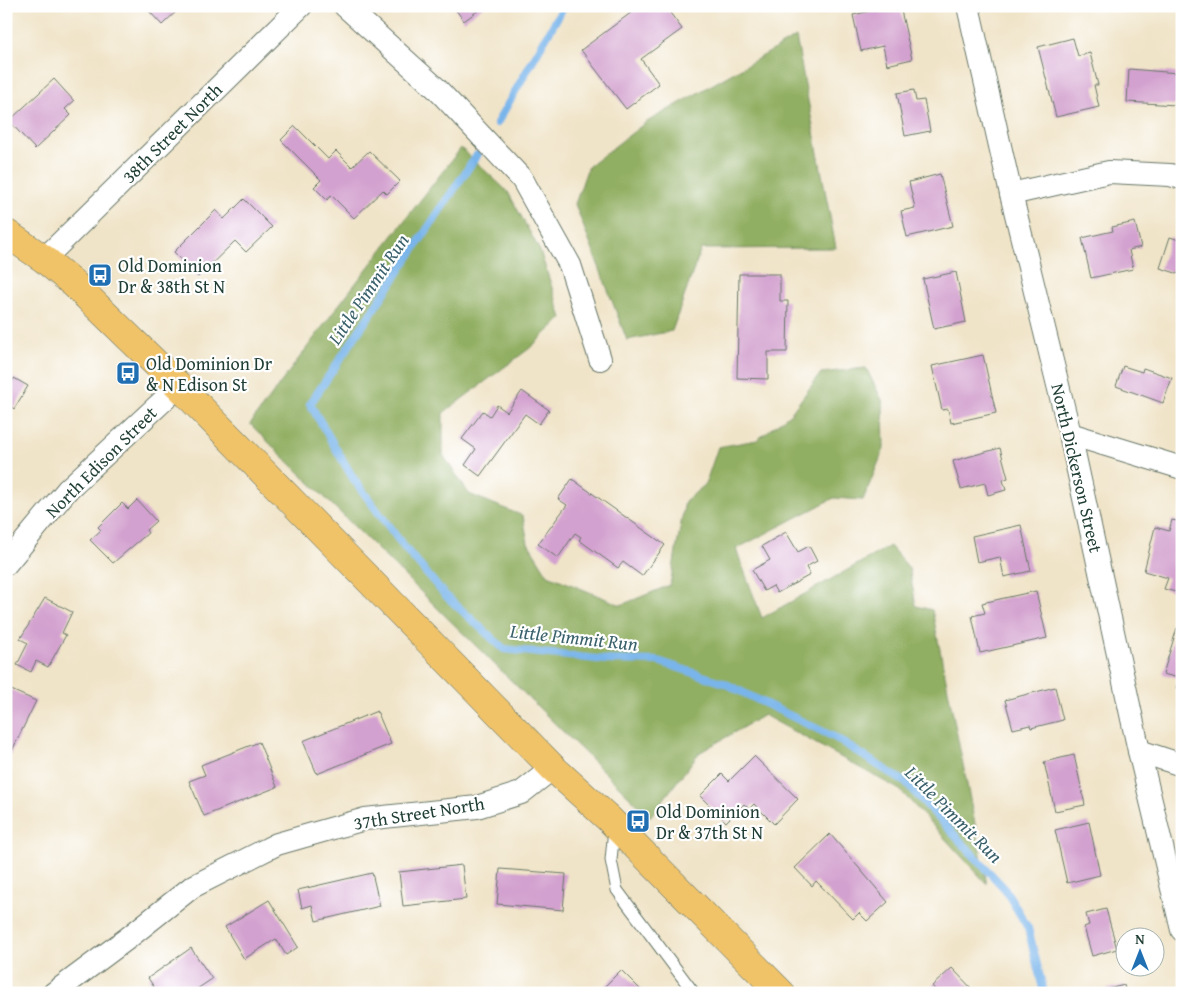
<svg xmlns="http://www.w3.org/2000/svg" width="1188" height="999" font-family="'Gentium Book Plus',serif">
  <rect width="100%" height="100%" fill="#fff"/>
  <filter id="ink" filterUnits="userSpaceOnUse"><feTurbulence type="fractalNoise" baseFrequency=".02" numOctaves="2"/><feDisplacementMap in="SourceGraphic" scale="10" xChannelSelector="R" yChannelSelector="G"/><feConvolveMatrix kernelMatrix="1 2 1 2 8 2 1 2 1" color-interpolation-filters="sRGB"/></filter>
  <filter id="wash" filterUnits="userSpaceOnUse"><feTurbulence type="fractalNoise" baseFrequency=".0096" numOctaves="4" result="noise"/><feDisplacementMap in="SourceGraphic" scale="20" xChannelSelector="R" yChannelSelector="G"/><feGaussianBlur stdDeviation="1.12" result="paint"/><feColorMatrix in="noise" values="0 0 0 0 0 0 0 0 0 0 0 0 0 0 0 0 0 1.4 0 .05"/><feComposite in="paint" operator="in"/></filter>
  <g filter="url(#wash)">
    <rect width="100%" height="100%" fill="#f0e4c8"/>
    <g fill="#91af62" stroke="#58764b">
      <path d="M796,37L836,248L701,249L672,331L627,340L575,204L588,167L645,123Z"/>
      <path d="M461,148L508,192L540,251L562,318L530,348L443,413V455L469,494L523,516L528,543L548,575L621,605L670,585L685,501L705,485L718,447L757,440L791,413L821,373L866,368L883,402L884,449L863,500L834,498L736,549L762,618L890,546L909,568L916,606L932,610L987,884L900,790L764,715L699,753L650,817L250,424L338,306Z"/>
    </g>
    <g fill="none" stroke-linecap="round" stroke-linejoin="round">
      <g stroke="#79b5eb" stroke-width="8">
        <path d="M497,123L564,6"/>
        <path d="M477,155L310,404L353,478L404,547L444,594L504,649L606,660L658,661L724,683L760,701L834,737L906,783L1005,889L1028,928L1044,993"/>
      </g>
    </g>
    <g id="blocks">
      <g fill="#d3a1cf">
        <path d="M154,6H189L185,10L181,7L162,25L149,11Z"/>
        <path d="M453,6H484L464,21Z"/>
        <path d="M640,6H665L682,29L641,59L659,84L626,109L581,50Z"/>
        <path d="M892,6H900L912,59L887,65L883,46L861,51L853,15Z"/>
        <path d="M1073,38L1078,56L1090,53L1098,85H1094L1099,107L1056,117L1038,47Z"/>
        <path d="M1129,69L1178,73L1176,105L1127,102Z"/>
        <path d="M54,79L74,101L65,109L71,115L35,149L9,121Z"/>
        <path d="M914,90L916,101L924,100L930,131L905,136L897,93Z"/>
        <path d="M295,126L328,159L336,151L352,167L369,151L400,181L387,194L383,190L354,218L331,195L327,200L314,187L321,180L281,140Z"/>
        <path d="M940,174L953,226L907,237L901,211L915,208L909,182Z"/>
        <path d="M244,199L272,227L246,252L235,241L198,277L174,252L216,210L224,219Z"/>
        <path d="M1135,222L1141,247L1129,250L1133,269L1091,278L1082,238L1113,231L1112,227Z"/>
        <path d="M1170,237L1182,241V275L1160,268Z"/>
        <path d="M956,272L966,322L934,329L923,279Z"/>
        <path d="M739,274H780V301H788L787,352H768V379L737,378Z"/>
        <path d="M983,355L996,413L951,423L948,409L942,410L932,366Z"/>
        <path d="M1123,366L1142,372L1143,368L1172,378L1163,403L1116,386Z"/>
        <path d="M14,378L28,386L14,409L11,407L6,416V393Z"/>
        <path d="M522,391L549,410L539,424L525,414L480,476L465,465L476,449L462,439L483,411L490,416L497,405L507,412Z"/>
        <path d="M1000,448L1008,478L1003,480L1006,490L988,495L985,483L961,489L953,461Z"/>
        <path d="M572,479L665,545L642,576L623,562L618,568L579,540L581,537L575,533L558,558L538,544L567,505L558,499Z"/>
        <path d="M137,500L156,521L146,530L148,533L113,563L90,540L101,530L98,527L122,503L128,509Z"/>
        <path d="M1172,520L1182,522V588L1180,593L1164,589L1168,578L1144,571L1155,527L1169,531Z"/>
        <path d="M1021,525L1031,571L1004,577L1000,557L977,562L972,536Z"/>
        <path d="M786,532L798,552L809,546L817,561L806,567L810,575L777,593L773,586L764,591L752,570L770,560L762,546Z"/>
        <path d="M1036,591L1047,638L980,653L972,616L985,613L982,603Z"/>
        <path d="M45,598L72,612L62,633L66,635L48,667L36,661L31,672L17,665L28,643L20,639Z"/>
        <path d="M1177,628L1182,630V690L1176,688L1179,678L1163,674Z"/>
        <path d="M1055,687L1063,720L1031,728L1030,725L1013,729L1005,700Z"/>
        <path d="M9,689L36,701L9,757L6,756V693Z"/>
        <path d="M377,711L391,744L317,774L303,741Z"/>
        <path d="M259,742L277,787L204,816L189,781L205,775L201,765Z"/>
        <path d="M1074,755L1085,805L1055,811L1044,762Z"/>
        <path d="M754,756L798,799L774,824L754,804L749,809L744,804L726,822L700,796L722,774L729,781Z"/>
        <path d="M1089,822L1100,875L1067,883L1055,830Z"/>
        <path d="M830,834L888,902L867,921L859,913L853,919L816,881L812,886L795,868Z"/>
        <path d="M462,865L466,899L403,906L399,872Z"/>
        <path d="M500,869L566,874L563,910L497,904Z"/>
        <path d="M372,873L380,906L316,921L312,905L302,908L298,890Z"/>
        <path d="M269,900L298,947L286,955L276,939L244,959L225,927Z"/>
        <path d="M1106,909L1117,949L1092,956L1084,927L1089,925L1086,914Z"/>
        <path d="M191,948L212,979L191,993H158L148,978Z"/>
        <path d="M952,968L976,993H938L932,986Z"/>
        <path d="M621,970L644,993H598Z"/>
        <path d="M1124,985L1126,993H1097V992Z"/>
      </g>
    </g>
  </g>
  <g filter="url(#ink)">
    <use href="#blocks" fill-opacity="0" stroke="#687768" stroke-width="1"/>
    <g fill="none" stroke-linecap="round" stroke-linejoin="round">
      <g stroke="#687768" stroke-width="13">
        <path id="service" d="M614,829L611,860L617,890L694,993"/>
      </g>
      <g stroke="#687768" stroke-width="24">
        <g id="minor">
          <path d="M345,6L437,89L522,179L570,265L600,359"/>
          <path d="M968,6L1011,194L1070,434L1139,751L1182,930"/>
          <path d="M1011,194L1109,172L1170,175L1182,178"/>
          <path d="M44,259L301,6"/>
          <path d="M1070,434L1182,468"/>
          <path d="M6,564L68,489L179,386"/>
          <path d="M1139,751L1182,765"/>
          <path d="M54,993L128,938L192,887L277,844L365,819L477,807L521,793L553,768"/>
        </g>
      </g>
      <g stroke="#687768" stroke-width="29">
        <path id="primary" d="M6,233L44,259L73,283L179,386L553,768L609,819L781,993"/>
      </g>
      <use href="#service" stroke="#fff" stroke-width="11"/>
      <use href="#minor" stroke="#fff" stroke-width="22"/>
      <use href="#primary" stroke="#f1c369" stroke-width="28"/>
    </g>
  </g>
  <defs>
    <g id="bus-square" transform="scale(1.25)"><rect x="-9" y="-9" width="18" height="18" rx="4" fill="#1f6fb2" stroke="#fff"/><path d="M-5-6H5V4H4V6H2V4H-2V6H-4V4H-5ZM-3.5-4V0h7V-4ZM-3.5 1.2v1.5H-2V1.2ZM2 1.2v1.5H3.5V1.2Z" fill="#fff"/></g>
  </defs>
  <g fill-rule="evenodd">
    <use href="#bus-square" x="100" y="275"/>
    <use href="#bus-square" x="128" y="373"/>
    <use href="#bus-square" x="638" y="821"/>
  </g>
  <g text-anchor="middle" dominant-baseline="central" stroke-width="4.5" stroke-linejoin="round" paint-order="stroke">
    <g font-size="18" fill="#1f3d34" stroke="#fff">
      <text transform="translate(172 133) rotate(-45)">38th Street North</text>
      <text transform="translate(101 462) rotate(-45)">North Edison Street</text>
      <text transform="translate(1077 468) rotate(77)">North Dickerson Street</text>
      <text transform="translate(419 813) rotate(-9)">37th Street North</text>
    </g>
    <g font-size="18" fill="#1f3d34" stroke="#fff" text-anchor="start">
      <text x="118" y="265">Old Dominion<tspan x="118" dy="21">Dr &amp; 38th St N</tspan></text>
      <text x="146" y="363">Old Dominion Dr<tspan x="146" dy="21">&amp; N Edison St</tspan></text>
      <text x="656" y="811">Old Dominion<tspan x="656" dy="21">Dr &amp; 37th St N</tspan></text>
    </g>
    <g font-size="19" font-style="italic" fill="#3a616b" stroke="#fff">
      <text transform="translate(368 289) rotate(-56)">Little Pimmit Run</text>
      <text transform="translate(574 637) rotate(6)">Little Pimmit Run</text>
      <text transform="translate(954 814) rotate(45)">Little Pimmit Run</text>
    </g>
  </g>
  <rect width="1188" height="999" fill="none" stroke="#fff" stroke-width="25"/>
  <g transform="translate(1140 952)"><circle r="24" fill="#ffffff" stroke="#a5b1ae"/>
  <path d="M0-4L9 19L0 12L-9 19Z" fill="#1f6fb2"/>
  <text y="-8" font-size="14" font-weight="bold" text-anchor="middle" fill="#1f3d34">N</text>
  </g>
</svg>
